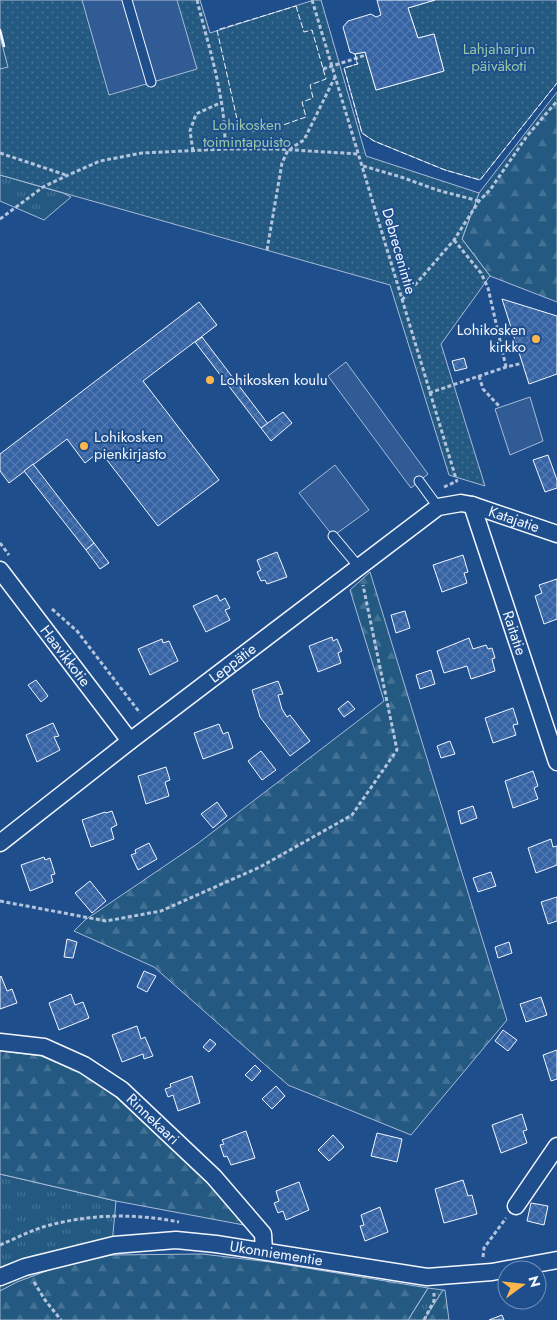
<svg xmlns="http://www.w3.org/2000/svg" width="557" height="1320" font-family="Jost,sans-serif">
  <defs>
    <pattern id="grass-tufts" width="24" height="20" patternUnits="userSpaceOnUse" patternTransform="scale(1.25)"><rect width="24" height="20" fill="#245a82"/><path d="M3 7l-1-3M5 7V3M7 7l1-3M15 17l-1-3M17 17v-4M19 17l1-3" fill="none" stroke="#447295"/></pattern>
    <pattern id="forest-firs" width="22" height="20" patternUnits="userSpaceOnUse" patternTransform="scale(1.25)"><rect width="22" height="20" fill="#245a82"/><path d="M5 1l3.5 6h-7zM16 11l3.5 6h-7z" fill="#447295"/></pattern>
    <pattern id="park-dots" width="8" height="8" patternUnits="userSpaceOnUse" patternTransform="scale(1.25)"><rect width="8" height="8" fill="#245a82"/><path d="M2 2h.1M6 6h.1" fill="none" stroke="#447295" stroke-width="1.8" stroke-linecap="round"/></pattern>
    <pattern id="building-cross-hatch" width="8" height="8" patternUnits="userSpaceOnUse" patternTransform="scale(1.25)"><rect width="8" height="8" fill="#3563a3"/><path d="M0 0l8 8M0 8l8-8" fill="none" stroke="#537ab1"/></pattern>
  </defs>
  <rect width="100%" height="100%" fill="#1f4e8c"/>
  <g fill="url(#grass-tufts)" stroke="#a8bbd7">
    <path d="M0,175L63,193L71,197L44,220L0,201Z"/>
    <path d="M0,1174L116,1201L111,1255L57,1267L0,1291Z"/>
    <path d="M428,1288L443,1290L424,1320H408Z"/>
  </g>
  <g fill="url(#forest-firs)" stroke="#a8bbd7">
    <path d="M557,92V302L490,276L462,239L479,193Z"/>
    <path d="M370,572L507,1020L411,1135L288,1085L154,967L74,931L85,920L197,844L384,701L350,590Z"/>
    <path d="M0,1051L41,1056L79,1072L116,1097L208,1183L244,1225L116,1201L0,1174Z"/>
    <path d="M202,1254L270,1262L428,1288L408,1320H0V1291L17,1282L57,1267L111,1255Z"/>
    <path d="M443,1290H445L449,1320H424Z"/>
  </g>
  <g fill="url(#park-dots)" stroke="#a8bbd7">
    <path d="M0,0H200L210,33L314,0H321L366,156L479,193L462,239L490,276L441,344L485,486L449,475L390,285L0,175Z"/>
    <path d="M435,0H557V83L480,180L445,170L374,141L362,133L344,68L357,64L355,54L365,52L376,90L444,71L434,34L418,38L408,8Z"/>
  </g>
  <path fill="#245a82" stroke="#a8bbd7" d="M0,37L8,67L0,69Z"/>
  <g fill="#305b95" stroke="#a8bbd7">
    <path d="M82,0H177L197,69L109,95Z"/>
    <path d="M346,362L428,474L411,488L328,376Z"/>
    <path d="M530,397L543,441L510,455L495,409Z"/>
    <path d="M335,465L369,510L333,536L299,493Z"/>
  </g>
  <g fill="url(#building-cross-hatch)" stroke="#f2f6ff">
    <path d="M377,0H435L408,8L418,38L434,34L444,71L376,90L365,52L355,54L350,52L343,27L348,21L371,14L376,17L381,15Z"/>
    <path d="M502,299L557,316V374L529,384Z"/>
    <path d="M199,302L217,325L143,381L219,480L158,526L100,451L85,463L67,439L9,483L0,471V454Z"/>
    <path d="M202,337L268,424L261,428L195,342Z"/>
    <path d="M464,358L467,368L455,371L452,361Z"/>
    <path d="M283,412L292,423L271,441L261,428Z"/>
    <path d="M548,455L557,480V488L545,492L533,460Z"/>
    <path d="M33,464L94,543L86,550L24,471Z"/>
    <path d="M94,543L109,563L100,569L86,550Z"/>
    <path d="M277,552L287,577L267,584L265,580L261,581L257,572L261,570L257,560Z"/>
    <path d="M463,555L468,572L464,573L467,583L442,592L433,565Z"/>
    <path d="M557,579V619L544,624L535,596L542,593L539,585Z"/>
    <path d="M217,595L220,601L225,598L230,608L225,610L230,620L206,632L193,606Z"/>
    <path d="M405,611L410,628L396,633L391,615Z"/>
    <path d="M332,637L333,641L337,639L342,651L338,653L341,663L318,672L309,646Z"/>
    <path d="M469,638L473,649L486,645L488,649L492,648L495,658L492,659L495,671L471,679L467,666L444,673L437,651Z"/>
    <path d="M162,639L163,643L169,641L178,661L150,675L138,649Z"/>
    <path d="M431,670L435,684L420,689L416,675Z"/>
    <path d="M36,680L48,696L41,702L28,685Z"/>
    <path d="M278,681L283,694L278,695L282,709L287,717L290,715L310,741L290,756L260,717L252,690Z"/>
    <path d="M348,701L355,709L344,717L338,709Z"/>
    <path d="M513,708L518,724L513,725L516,735L493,743L485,718Z"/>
    <path d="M53,723L59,736L54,737L60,750L37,762L26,735Z"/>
    <path d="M219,724L223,734L228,732L233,748L203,759L194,733Z"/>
    <path d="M450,741L455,754L441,758L437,746Z"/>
    <path d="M261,751L276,770L262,780L248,761Z"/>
    <path d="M166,767L170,780L165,782L169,796L146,804L138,776Z"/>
    <path d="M533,771L538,786L534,788L538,799L513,808L505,781Z"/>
    <path d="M217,802L227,816L213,828L201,814Z"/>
    <path d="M473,806L477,818L461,824L458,811Z"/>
    <path d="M112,811L117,825L111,828L114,839L91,847L82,820L105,812L106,813Z"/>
    <path d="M551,839L553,847L557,846V865L536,873L528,848Z"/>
    <path d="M149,843L157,859L138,870L131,855L136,853L135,850Z"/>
    <path d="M44,857L45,860L50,858L55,874L51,875L53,882L30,891L21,865Z"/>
    <path d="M491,872L496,886L478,892L473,878Z"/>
    <path d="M90,881L106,901L92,913L75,893Z"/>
    <path d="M557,897V921L548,924L541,902Z"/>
    <path d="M67,939L77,942L73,958L64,957Z"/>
    <path d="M509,942L512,953L498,958L495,947Z"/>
    <path d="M144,971L156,976L147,992L137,987Z"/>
    <path d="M1,976L7,991L12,989L17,1003L0,1009V977Z"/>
    <path d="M71,994L75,1005L83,1002L89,1018L59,1030L49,1003Z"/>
    <path d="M541,997L547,1015L526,1022L520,1004Z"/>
    <path d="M137,1026L141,1039L145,1037L153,1056L144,1059L143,1054L122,1062L112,1035Z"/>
    <path d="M503,1030L517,1040L508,1051L495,1041Z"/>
    <path d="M210,1039L216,1044L209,1052L203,1047Z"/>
    <path d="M557,1050V1079L551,1081L543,1055Z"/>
    <path d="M255,1065L261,1071L252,1081L245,1075Z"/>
    <path d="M192,1076L200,1103L178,1111L173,1095L168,1097L165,1089L171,1087L170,1084Z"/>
    <path d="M276,1086L285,1096L272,1109L262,1099Z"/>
    <path d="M522,1114L527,1130L523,1131L527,1143L501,1153L492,1125Z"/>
    <path d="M246,1131L255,1158L231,1165L227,1156L224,1157L220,1145L224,1144L222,1140Z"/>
    <path d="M377,1133L402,1139L397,1162L371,1156Z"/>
    <path d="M333,1135L344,1147L329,1161L318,1150Z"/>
    <path d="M463,1180L468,1196L472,1195L477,1214L444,1223L435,1189Z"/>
    <path d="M299,1182L309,1210L286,1220L283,1211L278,1213L274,1203L279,1201L276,1191Z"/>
    <path d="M531,1203L548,1206L544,1225L527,1221Z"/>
    <path d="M380,1207L388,1232L365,1241L360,1226L364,1225L361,1215Z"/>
    <path d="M502,1315L504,1320H489Z"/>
  </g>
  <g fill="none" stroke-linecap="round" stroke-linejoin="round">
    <g stroke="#f2f6ff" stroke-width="11">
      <g id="lane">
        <path d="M127,0L151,82"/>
        <path d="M419,481L438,507"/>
        <path d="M333,536L359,567"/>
      </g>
    </g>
    <g stroke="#f2f6ff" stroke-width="19">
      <g id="street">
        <path id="s1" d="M472,505L557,762"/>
        <path id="s2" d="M0,570L130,741"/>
        <path id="s3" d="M0,843L130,741L438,507L461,503L472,505L557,534"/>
        <path id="s4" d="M0,1042L44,1047L84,1065L122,1090L214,1177L263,1234L264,1251"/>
        <path d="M516,1206L557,1146"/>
        <path id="s5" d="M0,1277L25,1267L114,1245L176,1240L216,1244L427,1277L492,1272L557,1260"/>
      </g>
    </g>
    <g stroke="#b3c4dc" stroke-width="3" stroke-dasharray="4 2.5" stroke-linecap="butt">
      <path d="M197,0C209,49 226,98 225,149"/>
      <path d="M312,0L457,482"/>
      <path d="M323,69L366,55"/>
      <path d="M193,151L190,131L196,114L222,102"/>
      <path d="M0,153L66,175"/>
      <path d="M363,166L401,177L437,190L479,201"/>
      <path d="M0,219L43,187L66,176L100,161L142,153L225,149H277L359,154"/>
      <path d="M454,240L481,273L488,288L506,367"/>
      <path d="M267,250L282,163L288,150L304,140L335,77"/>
      <path d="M402,300L454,240L479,201L490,190L527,136L557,101"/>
      <path d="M479,376L483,389L500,407"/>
      <path d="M429,393L506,367L523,363"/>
      <path d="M444,487L457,481"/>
      <path d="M0,543L9,555"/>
      <path d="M52,609L77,631L140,713"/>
      <path d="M0,901L106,921L161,911L260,867L352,815L397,750L363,585"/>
      <path d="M0,1245C14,1239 28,1232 43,1227C87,1214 134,1213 179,1222"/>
      <path d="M483,1257L484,1248L506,1218"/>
      <path d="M34,1282L45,1300L61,1320"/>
      <path d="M424,1320L434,1301V1293"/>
    </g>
    <use href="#lane" stroke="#1f4e8c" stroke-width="9"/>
    <use href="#street" stroke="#1f4e8c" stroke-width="16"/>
    <g stroke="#f2f6ff" stroke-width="1" stroke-dasharray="6 2.5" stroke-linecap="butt">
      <path d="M296,6L304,32L312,30L326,79L310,85L313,98L302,102L306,117C287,123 266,134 245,130L237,119L217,30Z"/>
      <path d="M355,54L358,64L344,68L362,133L374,141L445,170L480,180L557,83"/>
    </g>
    <path stroke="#f2f6ff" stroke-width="2.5" d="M0,30L4,46"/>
  </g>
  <g fill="#ffb74d" stroke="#1f4e8c" stroke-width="2">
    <circle cx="536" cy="339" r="5"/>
    <circle cx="210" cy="380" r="5"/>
    <circle cx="84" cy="446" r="5"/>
  </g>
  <g text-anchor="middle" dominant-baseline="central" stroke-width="4" stroke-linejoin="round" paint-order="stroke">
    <g font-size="15" fill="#97c8a6" stroke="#1f4e8c">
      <text x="499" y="49">Lahjaharjun<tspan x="499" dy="17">päiväkoti</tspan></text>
      <text x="247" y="125">Lohikosken<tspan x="247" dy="17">toimintapuisto</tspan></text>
    </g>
    <g font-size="15" fill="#f2f6ff" stroke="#1f4e8c">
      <text transform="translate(399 251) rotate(74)">Debrecenintie</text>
      <text stroke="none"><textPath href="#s3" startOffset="631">Katajatie</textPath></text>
      <text stroke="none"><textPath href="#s1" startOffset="135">Raitatie</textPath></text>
      <text stroke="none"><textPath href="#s2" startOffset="108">Haavikkotie</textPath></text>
      <text stroke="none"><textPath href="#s3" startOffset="294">Leppätie</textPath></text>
      <text stroke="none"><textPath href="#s4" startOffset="176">Rinnekaari</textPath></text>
      <text stroke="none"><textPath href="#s5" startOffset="282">Ukonniementie</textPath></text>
    </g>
    <g font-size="15" fill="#f2f6ff" stroke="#1f4e8c" text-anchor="start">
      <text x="526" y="330" text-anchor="end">Lohikosken<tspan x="526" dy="17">kirkko</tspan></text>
      <text x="220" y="380">Lohikosken koulu</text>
      <text x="94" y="437">Lohikosken<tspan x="94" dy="17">pienkirjasto</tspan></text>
    </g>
  </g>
  <g transform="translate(522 1285) rotate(75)"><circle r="24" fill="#1f4e8c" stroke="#7391ba"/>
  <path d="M0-4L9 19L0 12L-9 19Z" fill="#ffb74d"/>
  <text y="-8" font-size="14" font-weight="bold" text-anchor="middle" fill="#f2f6ff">N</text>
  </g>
</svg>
